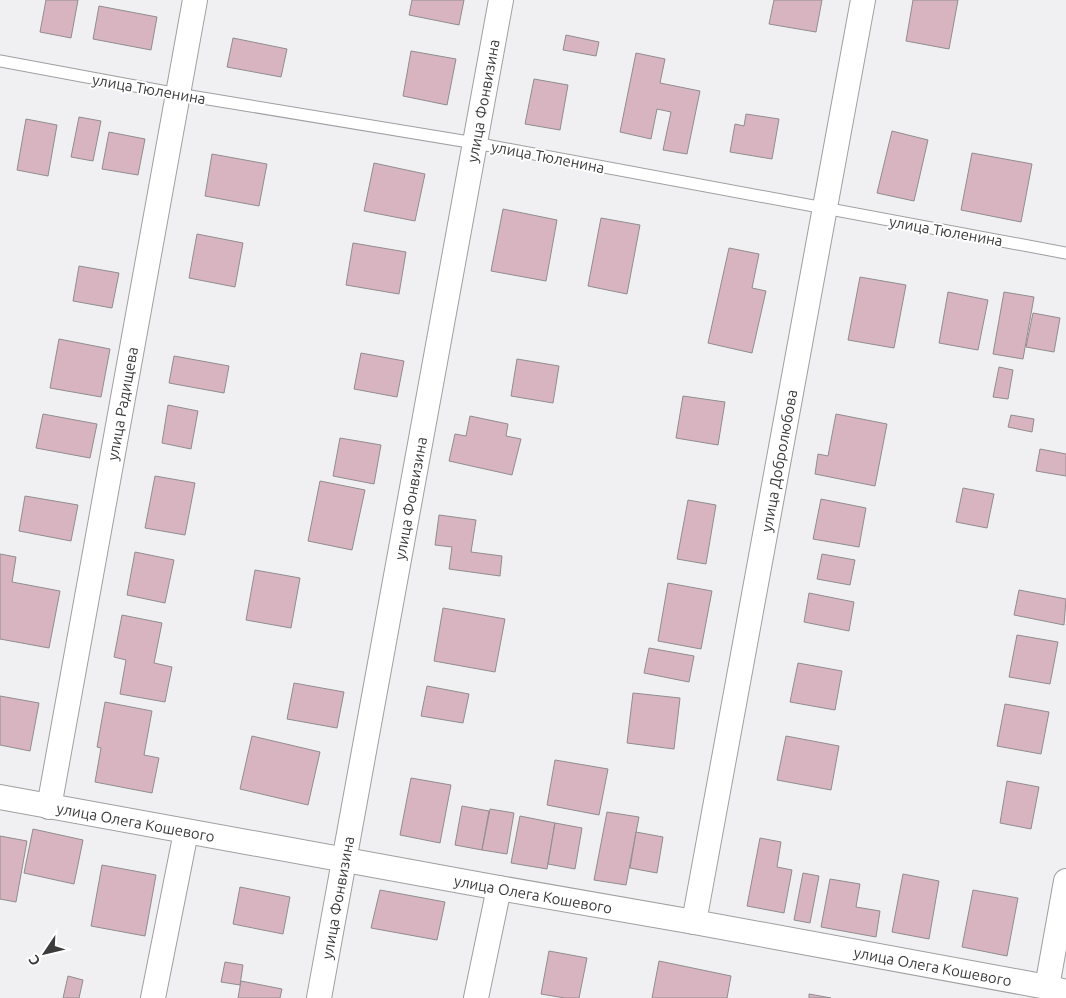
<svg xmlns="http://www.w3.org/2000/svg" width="1066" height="998" font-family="Ubuntu,sans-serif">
  <rect width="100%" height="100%" fill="#f0f0f2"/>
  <g fill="#d7b4c0" stroke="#908d8e">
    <path d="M46,0H78L71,38L40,32Z"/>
    <path d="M412,0H464L459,25L409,15Z"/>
    <path d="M774,0H822L816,32L769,24Z"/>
    <path d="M913,0H958L949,49L906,41Z"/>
    <path d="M99,6L157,17L151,50L93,39Z"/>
    <path d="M566,35L599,42L596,56L563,50Z"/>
    <path d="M233,38L287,49L281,77L227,67Z"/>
    <path d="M411,51L456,59L447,105L403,96Z"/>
    <path d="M636,53L665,59L660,83L700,91L687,154L663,150L671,112L657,109L651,139L620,132Z"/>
    <path d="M534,79L568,85L560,130L525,124Z"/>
    <path d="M746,114L779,119L772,159L730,152L735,124L744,126Z"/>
    <path d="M79,117L101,121L93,161L71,157Z"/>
    <path d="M26,119L57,125L48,176L17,170Z"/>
    <path d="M892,131L928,140L914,201L877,193Z"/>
    <path d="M109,132L145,139L138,175L102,169Z"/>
    <path d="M972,153L1032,164L1021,222L961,210Z"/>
    <path d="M212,154L267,164L259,206L205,196Z"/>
    <path d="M374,163L425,174L415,221L364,211Z"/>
    <path d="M503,209L557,220L546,281L491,271Z"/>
    <path d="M601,218L640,225L627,294L588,286Z"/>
    <path d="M197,234L243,243L235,287L189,278Z"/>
    <path d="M353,243L406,252L399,294L346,285Z"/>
    <path d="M729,248L759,254L752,288L766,291L752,353L708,343Z"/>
    <path d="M79,266L119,273L112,308L73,301Z"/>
    <path d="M860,277L906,285L894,348L848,340Z"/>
    <path d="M948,292L988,300L978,350L939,343Z"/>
    <path d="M1004,292L1034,297L1023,359L993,354Z"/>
    <path d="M1033,313L1060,318L1054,352L1026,347Z"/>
    <path d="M59,339L110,349L101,397L50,388Z"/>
    <path d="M361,353L404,361L397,397L354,389Z"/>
    <path d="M174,356L229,366L224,393L169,383Z"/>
    <path d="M517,359L559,366L553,403L511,396Z"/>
    <path d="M999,367L1013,370L1008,399L993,397Z"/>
    <path d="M683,396L725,402L718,445L676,438Z"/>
    <path d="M168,405L198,411L191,449L162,443Z"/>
    <path d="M43,414L97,424L90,458L36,448Z"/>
    <path d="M836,414L887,424L875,486L815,474L818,454L828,456Z"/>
    <path d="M1011,415L1034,419L1032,432L1008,427Z"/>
    <path d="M470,416L508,424L506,436L521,439L512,475L449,461L455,434L466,436Z"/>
    <path d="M340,438L381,445L374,484L333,476Z"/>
    <path d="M1040,449L1066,454V476L1036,471Z"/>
    <path d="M155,476L195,483L185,535L145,528Z"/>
    <path d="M320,481L365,490L352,550L308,541Z"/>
    <path d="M963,488L994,494L987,528L956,522Z"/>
    <path d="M25,496L78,505L71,541L19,531Z"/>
    <path d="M821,499L866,508L859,547L813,539Z"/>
    <path d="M688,500L716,505L706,564L677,559Z"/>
    <path d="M439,515L476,520L471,552L502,556L500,576L449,569L452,547L435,545Z"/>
    <path d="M135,552L174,560L165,603L127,595Z"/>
    <path d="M0,554L16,557L12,582L60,591L49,648L0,639Z"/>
    <path d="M822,554L855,560L850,585L817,579Z"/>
    <path d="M255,570L300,578L291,628L246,620Z"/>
    <path d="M668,583L712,591L701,649L658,641Z"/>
    <path d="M1019,590L1066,599L1064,625L1014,615Z"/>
    <path d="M809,593L854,602L849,631L804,622Z"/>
    <path d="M443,608L505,619L495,672L434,661Z"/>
    <path d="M122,615L162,623L154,663L172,667L165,702L120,694L126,660L114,657Z"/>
    <path d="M1017,635L1058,642L1050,684L1009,677Z"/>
    <path d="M649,648L694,656L689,682L644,673Z"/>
    <path d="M798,663L842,671L835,710L790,702Z"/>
    <path d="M294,683L344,692L337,728L287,719Z"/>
    <path d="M427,686L469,694L463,723L421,716Z"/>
    <path d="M633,693L680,698L674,749L627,743Z"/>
    <path d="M0,696L39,703L30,751L0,745Z"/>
    <path d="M105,702L152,711L144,755L159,758L152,793L95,782L101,748L97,747Z"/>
    <path d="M1005,704L1049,712L1041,754L997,746Z"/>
    <path d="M252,736L320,752L308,805L240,789Z"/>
    <path d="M786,736L839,746L831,790L777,780Z"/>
    <path d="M555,760L608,769L599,815L547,805Z"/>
    <path d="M411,778L451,785L440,843L400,835Z"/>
    <path d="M1007,781L1039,787L1031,829L1000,823Z"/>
    <path d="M462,806L489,811L482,850L455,845Z"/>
    <path d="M490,809L514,813L507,854L482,850Z"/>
    <path d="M607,812L639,817L626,885L594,880Z"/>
    <path d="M520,816L555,823L547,869L511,863Z"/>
    <path d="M555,823L582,828L575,869L548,864Z"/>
    <path d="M33,829L83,840L74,884L24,873Z"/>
    <path d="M636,832L663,837L657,873L630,868Z"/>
    <path d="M0,836L27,841L16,902L0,899Z"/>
    <path d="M760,838L781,842L777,867L792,870L784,913L747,906Z"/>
    <path d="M102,865L156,875L145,936L91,926Z"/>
    <path d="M803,873L819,876L810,923L794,920Z"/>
    <path d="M903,874L939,881L929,939L892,932Z"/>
    <path d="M830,879L860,884L856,907L880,911L876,937L821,927Z"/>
    <path d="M240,887L290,897L283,934L233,924Z"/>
    <path d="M380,890L445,902L437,940L371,928Z"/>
    <path d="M973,890L1018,898L1007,956L962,947Z"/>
    <path d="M549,951L587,958L579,998H565L541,994Z"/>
    <path d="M659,961L731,976L727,998H652Z"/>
    <path d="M225,962L243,965L240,985L221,982Z"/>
    <path d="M68,976L83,980L79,998H63Z"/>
    <path d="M241,981L282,989L280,998H238Z"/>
    <path d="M809,994L831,998H809Z"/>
  </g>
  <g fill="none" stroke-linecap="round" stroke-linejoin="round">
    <g stroke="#9f9fa1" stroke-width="13">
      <path id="lane" d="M0,61L178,94L475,143L1066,253"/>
    </g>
    <g stroke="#9f9fa1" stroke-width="26">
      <g id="street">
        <path id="s1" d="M0,797L499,888L694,922L1047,987L1066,992"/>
        <path id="s2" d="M49,807L195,0"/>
        <path id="s3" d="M694,922L863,0"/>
        <path d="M1047,987L1066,881"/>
        <path d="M153,998L186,832"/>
        <path id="s4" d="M319,998L501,0"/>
        <path d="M476,998L499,888"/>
      </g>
    </g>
    <use href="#lane" stroke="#fff" stroke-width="11"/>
    <use href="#street" stroke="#fff" stroke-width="24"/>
  </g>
  <g text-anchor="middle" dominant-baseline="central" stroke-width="4" stroke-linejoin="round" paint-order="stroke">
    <g font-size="15" fill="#3b3b3c" stroke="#fff">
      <text transform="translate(149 89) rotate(10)">улица Тюленина</text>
      <text stroke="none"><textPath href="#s4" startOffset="912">улица Фонвизина</textPath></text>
      <text transform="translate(548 157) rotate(11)">улица Тюленина</text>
      <text transform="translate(946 231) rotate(10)">улица Тюленина</text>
      <text stroke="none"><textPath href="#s2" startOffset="410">улица Радищева</textPath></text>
      <text stroke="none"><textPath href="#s3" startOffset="469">улица Добролюбова</textPath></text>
      <text stroke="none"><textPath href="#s4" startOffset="508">улица Фонвизина</textPath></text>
      <text stroke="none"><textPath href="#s1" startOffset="138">улица Олега Кошевого</textPath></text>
      <text stroke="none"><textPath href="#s1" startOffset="542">улица Олега Кошевого</textPath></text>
      <text stroke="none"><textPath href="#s4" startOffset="102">улица Фонвизина</textPath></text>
      <text stroke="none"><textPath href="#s1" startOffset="948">улица Олега Кошевого</textPath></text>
    </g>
  </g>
  <g transform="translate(45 953) rotate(235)" stroke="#ffffff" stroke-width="4" paint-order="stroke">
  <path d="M0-4L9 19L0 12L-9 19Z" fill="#3b3b3c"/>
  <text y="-8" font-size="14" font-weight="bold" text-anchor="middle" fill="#3b3b3c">С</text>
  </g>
</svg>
